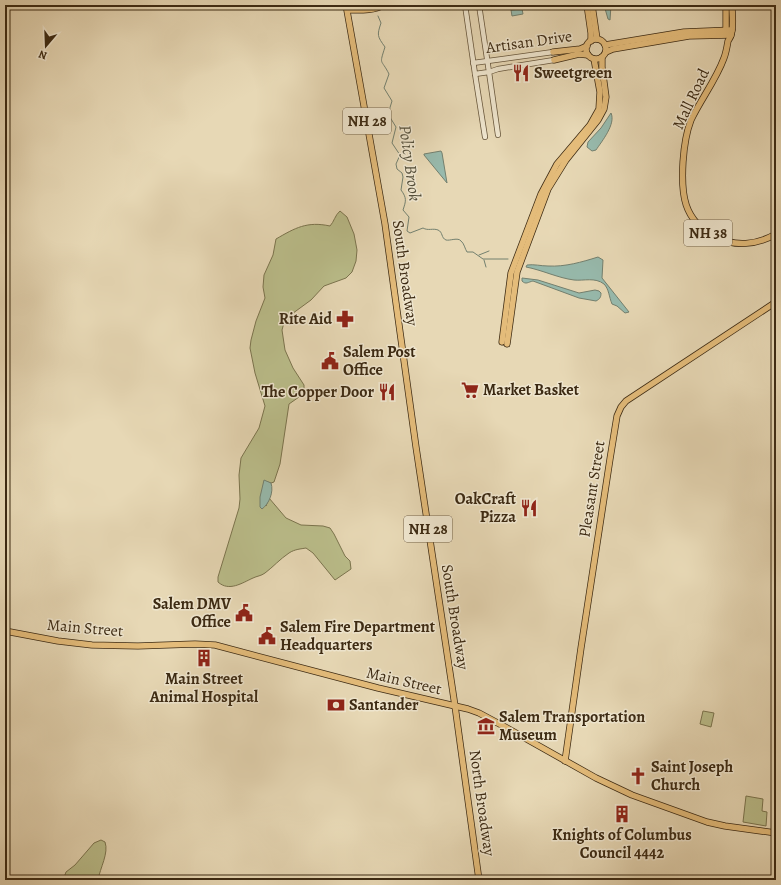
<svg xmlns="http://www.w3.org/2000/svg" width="781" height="885" font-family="Alegreya,serif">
  <rect width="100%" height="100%" fill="#e7d8b5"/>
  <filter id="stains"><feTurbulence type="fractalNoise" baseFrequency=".005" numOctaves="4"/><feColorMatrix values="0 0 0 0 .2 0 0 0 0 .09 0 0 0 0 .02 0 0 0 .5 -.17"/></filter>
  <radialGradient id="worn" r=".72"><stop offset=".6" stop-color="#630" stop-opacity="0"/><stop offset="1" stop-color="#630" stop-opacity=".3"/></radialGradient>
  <g fill="#babd8a" stroke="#7b744e">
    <path d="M340,211L347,217L354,234L357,250L356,261L352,272L346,278L324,286L311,300L285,319L282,330L285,350L293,368L304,385V390L299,397L289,404L280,464L274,482L271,483L264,481L266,506L269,498L286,518L301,525L323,526L330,528L334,534L345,556L350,561L351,569L335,580L313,553L306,548C301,549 295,549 289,553C280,559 273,567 265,573C261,576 257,576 253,578C242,583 229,592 218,582V577L239,508L240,499L239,475L241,458L259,428L265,406L255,373L250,348L251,340L256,321L265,298L263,287L264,275L273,255L276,239C295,228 307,221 330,226C334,222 335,215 340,211Z"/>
    <path d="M703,711L714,713L711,727L700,724Z"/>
    <path d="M746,796L763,799L762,811L767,812L766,826L743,822Z"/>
    <path d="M101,840L105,842C109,853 100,868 98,880H63L66,872L75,865L94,843Z"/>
  </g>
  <g fill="#97baad" stroke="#73806f">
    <path d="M604,5H611L610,20L608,19Z"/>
    <path d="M522,9L523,14L512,16L511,10Z"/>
    <path d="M611,113C616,124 602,141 596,150L592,151L587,147L588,142L601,128Z"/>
    <path d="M441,151L442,153L447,183L424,155V154Z"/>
    <path d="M598,257L603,260L602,278L629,312L625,313L617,306L612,304C609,297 609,289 604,284C595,277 584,281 574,280C558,278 542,270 526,267L527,265C534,264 541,266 548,266C565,267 582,262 598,257Z"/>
    <path d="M522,278L538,280L579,293L595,290L599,291L601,293C601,297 600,299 596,301L579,298L533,281C528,282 526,285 522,281Z"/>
    <path d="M264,480L271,483C274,492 269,504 262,509L260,507V497Z"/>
  </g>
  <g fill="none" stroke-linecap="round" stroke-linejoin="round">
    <g stroke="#73806f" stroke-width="1">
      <path d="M378,16L381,23C377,35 377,36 385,47C379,66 381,58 389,74L384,88L392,101L388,114L396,127L392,143L400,155L396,164L397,169L402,173L403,177L401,190C407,198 406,201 403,210L409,217L407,231L410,233L423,228C428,231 433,228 438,230C443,232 441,238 446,240C450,241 458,237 461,241C464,243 465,249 467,252H473L483,259H508"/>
      <path d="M479,255L489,251"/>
      <path d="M484,260L486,267"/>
    </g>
    <g stroke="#67563c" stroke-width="6">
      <g id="minor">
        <path d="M465,5L475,74L489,72L479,5"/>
        <path d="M473,63L553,52"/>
        <path d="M475,74L485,137"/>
        <path d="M498,135L489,72L498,69L554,60"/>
      </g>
    </g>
    <g stroke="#3c2a13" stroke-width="7">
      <g id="major">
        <path d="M346,5L385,224L416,447L455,706L479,880"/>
        <path d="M587,5L591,33V41"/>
        <path d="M592,5L597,39"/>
        <path d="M732,5C732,14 734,27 731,35C731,37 729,39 728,41C727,47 726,53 724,58C716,80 701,99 691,120C686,133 684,147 683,162C681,194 683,220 715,237C735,247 757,245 776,234"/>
        <path d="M350,9L364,5"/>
        <path d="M348,10C360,10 373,11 384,5"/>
        <path d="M726,33V5"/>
        <circle cx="596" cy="49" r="10"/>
        <path d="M605,45L684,32L732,30"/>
        <path d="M553,52L580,49L587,46"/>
        <path d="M606,52L613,49L689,36L731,35"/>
        <path d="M554,60L579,54L588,55"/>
        <path d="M502,342L511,273L541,194L557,164L590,125L599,109L600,92L594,59"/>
        <path d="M507,344L517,272L548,189L566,160L598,120L604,109L606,97L602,67V57"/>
        <path d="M5,631L58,641L92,645L138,646L195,644L215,645L378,688L468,709L479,713L507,728L596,778L632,795L707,822L725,826L776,833"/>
        <path d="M565,761L581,648L610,459L617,416L621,407L626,401L776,302"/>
      </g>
    </g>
    <use href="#minor" stroke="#efe6cf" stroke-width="4.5"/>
    <use href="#major" stroke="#e4bc7a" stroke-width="5.5"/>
  </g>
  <defs>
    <g id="restaurant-bare" transform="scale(1.38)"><path d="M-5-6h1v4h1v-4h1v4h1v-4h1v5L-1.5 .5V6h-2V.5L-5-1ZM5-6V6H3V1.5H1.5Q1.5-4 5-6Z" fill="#8f2418" stroke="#efe6cf" stroke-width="2.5" paint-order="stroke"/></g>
    <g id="pharmacy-bare" transform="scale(1.38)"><path d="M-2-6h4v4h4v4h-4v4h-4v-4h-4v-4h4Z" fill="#8f2418" stroke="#efe6cf" stroke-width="2.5" paint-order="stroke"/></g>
    <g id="civic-bare" transform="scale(1.38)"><path d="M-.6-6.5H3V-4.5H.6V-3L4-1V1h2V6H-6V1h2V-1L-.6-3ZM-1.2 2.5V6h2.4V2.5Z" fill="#8f2418" stroke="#efe6cf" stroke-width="2.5" paint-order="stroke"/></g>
    <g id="supermarket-bare" transform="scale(1.38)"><path d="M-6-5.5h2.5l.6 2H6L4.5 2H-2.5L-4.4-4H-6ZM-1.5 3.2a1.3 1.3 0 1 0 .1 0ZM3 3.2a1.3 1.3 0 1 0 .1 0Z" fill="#8f2418" stroke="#efe6cf" stroke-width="2.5" paint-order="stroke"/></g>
    <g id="building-bare" transform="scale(1.38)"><path d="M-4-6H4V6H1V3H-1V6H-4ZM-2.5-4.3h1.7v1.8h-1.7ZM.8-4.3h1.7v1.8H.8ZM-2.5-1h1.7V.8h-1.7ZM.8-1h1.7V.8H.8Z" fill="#8f2418" stroke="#efe6cf" stroke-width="2.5" paint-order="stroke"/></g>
    <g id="bank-bare" transform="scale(1.38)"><path d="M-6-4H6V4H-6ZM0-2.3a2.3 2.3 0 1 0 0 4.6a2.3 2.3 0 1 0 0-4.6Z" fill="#8f2418" stroke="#efe6cf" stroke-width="2.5" paint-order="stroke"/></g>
    <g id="museum-bare" transform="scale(1.38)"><path d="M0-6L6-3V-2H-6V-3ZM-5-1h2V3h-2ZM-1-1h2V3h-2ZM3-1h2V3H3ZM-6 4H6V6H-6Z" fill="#8f2418" stroke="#efe6cf" stroke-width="2.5" paint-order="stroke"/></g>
    <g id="church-bare" transform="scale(1.38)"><path d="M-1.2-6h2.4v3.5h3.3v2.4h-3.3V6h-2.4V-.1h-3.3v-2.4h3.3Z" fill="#8f2418" stroke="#efe6cf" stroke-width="2.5" paint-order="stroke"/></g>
  </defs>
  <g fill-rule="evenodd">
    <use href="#restaurant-bare" x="521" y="73"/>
    <use href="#pharmacy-bare" x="345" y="319"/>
    <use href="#civic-bare" x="330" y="361"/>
    <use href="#supermarket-bare" x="470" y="390"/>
    <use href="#restaurant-bare" x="387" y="392"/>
    <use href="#restaurant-bare" x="529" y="508"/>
    <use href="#civic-bare" x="244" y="613"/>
    <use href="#civic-bare" x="267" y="636"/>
    <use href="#building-bare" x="204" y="658"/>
    <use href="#bank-bare" x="336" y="705"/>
    <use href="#museum-bare" x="486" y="726"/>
    <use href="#church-bare" x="638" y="776"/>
    <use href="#building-bare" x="622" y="814"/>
  </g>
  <g text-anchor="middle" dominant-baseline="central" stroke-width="3" stroke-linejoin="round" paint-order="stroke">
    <g fill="#efe6cf" stroke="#72624b" stroke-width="1">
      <rect x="343" y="108" width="48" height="26" rx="3"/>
      <rect x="684" y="220" width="48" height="26" rx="3"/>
      <rect x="404" y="516" width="48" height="26" rx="3"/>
    </g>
    <g font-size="15" font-weight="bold" fill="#3c2a13">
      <text x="367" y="121">NH 28</text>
      <text x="708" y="233">NH 38</text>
      <text x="428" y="529">NH 28</text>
    </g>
    <g font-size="16" fill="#3c2a13" stroke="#efe6cf">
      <text transform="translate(529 42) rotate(-8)">Artisan Drive</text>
      <text transform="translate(691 99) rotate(-65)">Mall Road</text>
      <text transform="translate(405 273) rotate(82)">South Broadway</text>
      <text transform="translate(592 489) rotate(-81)">Pleasant Street</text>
      <text transform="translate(455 617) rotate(81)">South Broadway</text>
      <text transform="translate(85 628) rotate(5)">Main Street</text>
      <text transform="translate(404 681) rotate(13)">Main Street</text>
      <text transform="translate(482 803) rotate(82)">North Broadway</text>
    </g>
    <g font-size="16" font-weight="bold" fill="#3c2a13" stroke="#efe6cf" text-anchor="start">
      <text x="534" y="73">Sweetgreen</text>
      <text x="332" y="319" text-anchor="end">Rite Aid</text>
      <text x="343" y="352">Salem Post<tspan x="343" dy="18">Office</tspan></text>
      <text x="483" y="390">Market Basket</text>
      <text x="374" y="392" text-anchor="end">The Copper Door</text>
      <text x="516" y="499" text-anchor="end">OakCraft<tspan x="516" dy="18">Pizza</tspan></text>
      <text x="231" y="604" text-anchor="end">Salem DMV<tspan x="231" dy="18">Office</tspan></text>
      <text x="280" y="627">Salem Fire Department<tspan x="280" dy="18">Headquarters</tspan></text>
      <text x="204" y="679" text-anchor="middle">Main Street<tspan x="204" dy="18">Animal Hospital</tspan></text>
      <text x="349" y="705">Santander</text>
      <text x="499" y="717">Salem Transportation<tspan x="499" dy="18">Museum</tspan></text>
      <text x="651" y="767">Saint Joseph<tspan x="651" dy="18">Church</tspan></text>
      <text x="622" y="835" text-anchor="middle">Knights of Columbus<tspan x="622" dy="18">Council 4442</tspan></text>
    </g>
    <g font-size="17" font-style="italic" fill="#534e3a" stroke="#efe6cf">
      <text transform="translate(410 163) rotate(82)">Policy Brook</text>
    </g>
  </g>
  <rect width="781" height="885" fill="none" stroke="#e7d8b5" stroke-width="20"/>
  <rect x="6" y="6" width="769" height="873" fill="none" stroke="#3c2a13" stroke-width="2"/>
  <rect x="10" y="10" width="761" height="865" fill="none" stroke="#3c2a13"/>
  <g transform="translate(46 46) rotate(199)" stroke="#efe6cf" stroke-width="3" paint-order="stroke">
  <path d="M0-3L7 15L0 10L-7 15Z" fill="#3c2a13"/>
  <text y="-6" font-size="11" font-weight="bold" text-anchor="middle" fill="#3c2a13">N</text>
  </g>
  <rect width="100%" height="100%" filter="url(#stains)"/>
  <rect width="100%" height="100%" fill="url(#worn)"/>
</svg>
